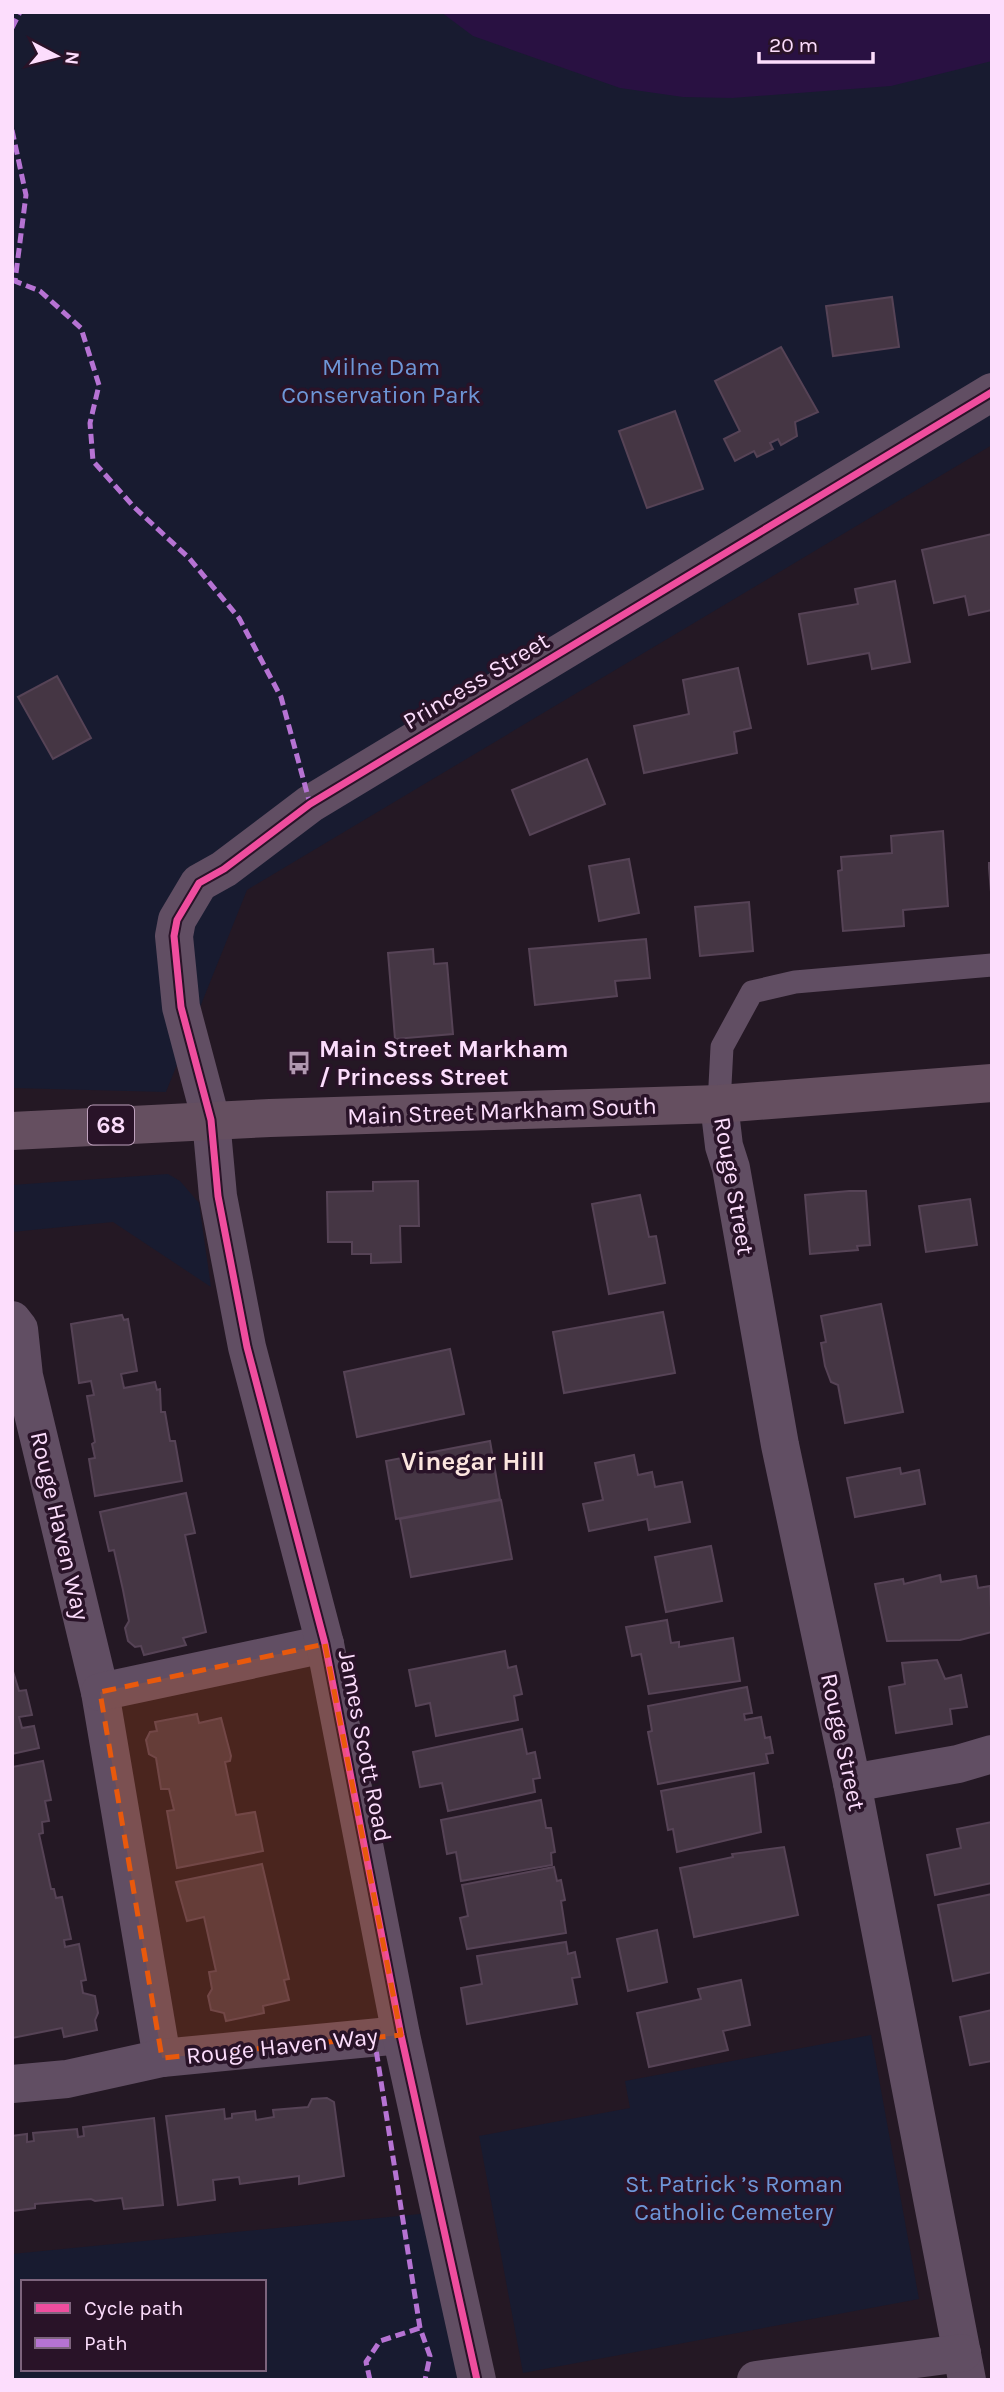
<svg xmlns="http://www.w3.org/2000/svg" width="1004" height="2392" font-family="Karla,sans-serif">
  <rect width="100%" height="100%" fill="#241824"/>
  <g fill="#181b30" fill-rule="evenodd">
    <path d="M12,12H992V445L247,890L166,1092L12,1088Z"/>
    <path d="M168,1174L180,1181L199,1203L211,1287L113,1222L12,1232V1185Z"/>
    <path d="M871,2035L919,2299L523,2373L479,2136L630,2108L625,2081Z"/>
    <path d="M440,2212L477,2380H12V2254ZM23,2282H264V2369H23Z"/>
  </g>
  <path fill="#291142" d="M441,12H992V61L891,86L732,98L683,97L620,88L473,36Z"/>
  <g fill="#453644" stroke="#564356" stroke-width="2">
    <path d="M892,297L899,347L833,356L826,306Z"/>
    <path d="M781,347L818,412L795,422L797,436L781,445L778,439L770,443L773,449L757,457L754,451L735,461L724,439L740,431L715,381Z"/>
    <path d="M675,411L703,489L647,508L619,431Z"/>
    <path d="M992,534V610L969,615L965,596L934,603L922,550Z"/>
    <path d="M895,581L910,662L872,669L869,653L808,664L799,614L858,604L855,589Z"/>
    <path d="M738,668L751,728L734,732L737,753L644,773L634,726L689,714L683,680Z"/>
    <path d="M57,676L91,738L53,759L18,697Z"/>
    <path d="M587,759L605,804L530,835L512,790Z"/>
    <path d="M943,831L948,906L903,910L904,926L843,931L838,871L842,870L841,857L892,853L891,836Z"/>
    <path d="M629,859L639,913L599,921L589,866Z"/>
    <path d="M989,863H992V904L989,868Z"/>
    <path d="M749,902L753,951L700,956L695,907Z"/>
    <path d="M646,939L650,978L615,981L617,996L535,1005L529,949Z"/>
    <path d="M433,949L434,964L447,963L453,1034L395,1039L388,953Z"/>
    <path d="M418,1181L419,1226H400L401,1262L371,1263V1254H352V1242H328L327,1192L373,1191V1182Z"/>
    <path d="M849,1191H866L870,1245L857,1246L858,1250L810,1254L805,1195Z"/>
    <path d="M640,1195L649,1237L656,1236L665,1283L609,1294L592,1204Z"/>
    <path d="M970,1199L977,1245L926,1252L919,1206Z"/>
    <path d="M881,1304L903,1412L845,1423L838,1385L831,1382L825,1366L821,1343L826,1342L821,1316Z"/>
    <path d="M663,1312L675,1373L564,1393L553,1332Z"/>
    <path d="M122,1315L124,1320L128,1319L137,1371L121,1374L124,1388L155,1382L157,1390L160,1389L161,1412H165L170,1441H175L182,1481L95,1496L89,1459L95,1458L92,1444L95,1442L87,1396L94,1395L91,1381L79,1383L71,1324Z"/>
    <path d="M450,1349L464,1414L357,1437L344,1372Z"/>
    <path d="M490,1441L500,1499L396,1519L386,1461Z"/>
    <path d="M634,1455L638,1475L652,1472L655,1487L682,1482L690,1522L649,1530L647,1519L589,1531L583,1504L603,1500L595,1463Z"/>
    <path d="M900,1468L901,1474L919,1470L925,1504L855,1517L847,1478Z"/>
    <path d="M186,1493L195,1533L185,1535L206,1632L183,1638L186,1645L144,1655L141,1646L135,1647L128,1641L125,1628L129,1621L123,1590L114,1550L109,1551L100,1512Z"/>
    <path d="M501,1500L512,1559L411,1577L400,1519Z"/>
    <path d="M711,1546L722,1601L666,1612L655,1557Z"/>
    <path d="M940,1575L941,1582L976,1576L978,1588L990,1586L992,1632L960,1640L887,1641L875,1584L903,1579L904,1584Z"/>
    <path d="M667,1620L671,1643L679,1642V1647L733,1638L740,1681L649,1694L641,1654L632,1656L626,1627Z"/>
    <path d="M505,1651L508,1668L516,1666L522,1694L514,1696L518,1720L436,1736L430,1703L416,1706L409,1670Z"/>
    <path d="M937,1660L945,1679L961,1675L967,1707L950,1709L952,1724L896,1733L889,1687L905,1684L902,1663Z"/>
    <path d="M12,1668L19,1691L26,1690L32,1715L19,1717L22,1728L34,1726L39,1748L12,1754Z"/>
    <path d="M747,1687L752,1713L744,1714L745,1720L761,1717L765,1738L770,1737L773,1753L766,1754L768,1763L658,1784L648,1732L652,1731L648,1706Z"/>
    <path d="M197,1714L199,1723L221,1718L231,1756L230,1761L225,1762L236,1815L255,1812L263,1851L177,1868L167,1811L174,1810L169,1789H161L156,1758L149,1754L146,1740L150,1732L157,1731L155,1722Z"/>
    <path d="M522,1729L527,1754L535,1752L540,1778L533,1779L535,1792L448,1811L442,1783L420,1787L413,1752Z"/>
    <path d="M43,1761L51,1800L45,1801L49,1821L42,1822L43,1833L39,1834L51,1889H54L56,1898L62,1897L71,1939L64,1940L65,1947L79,1944L86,1980L81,1981L83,1993L95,1996L98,2013L95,2020L97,2030L64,2037L62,2028L12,2038V1767Z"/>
    <path d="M754,1773L761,1832L677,1852L673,1829L668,1830L661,1791Z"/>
    <path d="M541,1800L546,1828H551L555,1852L551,1853L552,1865L461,1881L456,1852L447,1854L441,1820Z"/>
    <path d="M992,1822V1883L935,1895L927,1855L961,1848L957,1829Z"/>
    <path d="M784,1847L798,1915L694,1937L680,1868L733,1857L732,1854Z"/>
    <path d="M262,1864L289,1979L284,1980L289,2000L263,2006L264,2013L226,2021L224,2013L211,2010L208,1996L212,1989L209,1972L216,1971L204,1917L187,1921L176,1882Z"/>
    <path d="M554,1867L557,1881L561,1880L565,1900L561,1901L566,1933L467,1949L460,1918L468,1916L462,1885Z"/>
    <path d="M992,1894V1972L953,1981L938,1905Z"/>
    <path d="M657,1930L667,1982L628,1991L617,1939Z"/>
    <path d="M566,1942L568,1954L575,1952L580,1977L572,1978L577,2004L467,2024L461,1988L482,1984L477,1956Z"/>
    <path d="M741,1980L750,2025L723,2031L728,2050L649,2067L637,2013L701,1999L698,1989Z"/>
    <path d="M992,2010V2061L970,2065L960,2017Z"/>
    <path d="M327,2098L334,2102L344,2176L299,2184V2176L240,2184L239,2177L213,2180L215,2200L178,2205L166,2116L224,2109L225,2119L232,2118V2114L255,2111L256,2120L274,2117L273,2110L308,2107L312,2099Z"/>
    <path d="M154,2118L163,2205L124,2209L122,2198L95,2201L91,2199L35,2204V2208L12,2211V2136L27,2134V2142L34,2141L33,2133L77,2129L78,2137L84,2136L83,2127Z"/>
  </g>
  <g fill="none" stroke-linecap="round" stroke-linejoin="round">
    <path stroke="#614e63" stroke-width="23" d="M719,1104L722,1047L752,992L795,982L992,965"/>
    <g stroke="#614e63" stroke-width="38">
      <path d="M719,1104L724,1146L731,1168L780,1445L852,1783L967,2380"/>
      <path d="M12,1320L19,1329L24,1376L100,1692L162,2058"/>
      <path d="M100,1692L325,1644"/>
      <path d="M852,1783L958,1764L992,1754"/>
      <path d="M12,2084L67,2079L162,2058L401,2035"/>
      <path d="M477,2380L401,2035L325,1644L247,1347L218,1196L211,1120L181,1007L174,936L177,920L199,883L224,869L310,804L992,392"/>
      <path d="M756,2380L962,2353"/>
    </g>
    <path stroke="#654f60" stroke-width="38" d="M12,1131L270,1118L719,1104L992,1083"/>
    <g stroke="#b673d3" stroke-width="5" stroke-dasharray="10 5" stroke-linecap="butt">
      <path d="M12,28L20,12"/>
      <path d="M12,130L26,195L15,281"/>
      <path d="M12,280L40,291L81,328L99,385L90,423L93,461L134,507L189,558L239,618L281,697L310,804"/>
      <path d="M374,2037L420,2328L430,2356L425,2380"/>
      <path d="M370,2380L366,2362L380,2341L420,2328"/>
    </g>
    <g stroke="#291328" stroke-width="11">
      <path id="cycleway" d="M477,2380L401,2035L325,1644L247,1347L218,1196L211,1120L181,1007L174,936L177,920L199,883L224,869L310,804L992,392"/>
    </g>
    <use href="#cycleway" stroke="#ef4d9e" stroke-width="7"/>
  </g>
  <path fill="#e8590c" fill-opacity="0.2" stroke="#e8590c" stroke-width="5" stroke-dasharray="14 9" stroke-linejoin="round" d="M325,1644L401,2035L162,2058L100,1692Z"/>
  <defs>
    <g id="bus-bare" transform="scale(1.89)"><path d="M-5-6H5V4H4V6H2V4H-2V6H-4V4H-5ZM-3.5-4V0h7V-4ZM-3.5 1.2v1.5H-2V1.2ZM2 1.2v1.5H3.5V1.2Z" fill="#b098b0" stroke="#291328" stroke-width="2.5" paint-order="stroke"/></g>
  </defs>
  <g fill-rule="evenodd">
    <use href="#bus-bare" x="299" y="1063"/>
  </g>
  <g text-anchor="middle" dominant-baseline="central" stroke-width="7" stroke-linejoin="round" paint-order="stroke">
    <rect fill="#291328" stroke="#bda0bc" stroke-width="2" x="88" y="1105.5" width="46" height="39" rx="5"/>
    <g font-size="23" font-weight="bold" fill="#fcddfc">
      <text x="111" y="1125">68</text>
    </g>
    <g font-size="24" fill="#6e96d7" stroke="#291328">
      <text x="381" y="367">Milne Dam<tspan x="381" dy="28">Conservation Park</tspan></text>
      <text x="734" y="2184">St. Patrick ’s Roman<tspan x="734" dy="28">Catholic Cemetery</tspan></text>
    </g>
    <g font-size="24" fill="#fcddfc" stroke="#291328">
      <text transform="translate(476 681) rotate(-31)">Princess Street</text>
      <text transform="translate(502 1111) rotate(-2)">Main Street Markham South</text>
      <text transform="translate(734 1186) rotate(80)">Rouge Street</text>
      <text transform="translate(60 1526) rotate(77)">Rouge Haven Way</text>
      <text transform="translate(843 1742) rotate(78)">Rouge Street</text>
      <text transform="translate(365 1746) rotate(79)">James Scott Road</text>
      <text transform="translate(282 2046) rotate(-6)">Rouge Haven Way</text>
    </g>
    <g font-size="24" font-weight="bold" fill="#fcddfc" stroke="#291328" text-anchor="start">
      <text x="319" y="1049">Main Street Markham<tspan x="319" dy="28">/ Princess Street</tspan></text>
    </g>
    <g font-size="26" font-weight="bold" fill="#fce6df" stroke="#291328">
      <text x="473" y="1461">Vinegar Hill</text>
    </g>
  </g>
  <rect width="1004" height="2392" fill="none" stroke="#fcddfc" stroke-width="28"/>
  <rect x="21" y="2280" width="245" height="91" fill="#291328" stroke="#7d647d" stroke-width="2"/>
  <rect x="35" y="2303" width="35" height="10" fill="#ef4d9e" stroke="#7d647d" stroke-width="2"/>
  <text x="84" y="2315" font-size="21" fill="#fcddfc">Cycle path</text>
  <rect x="35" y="2338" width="35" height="10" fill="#b673d3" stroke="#7d647d" stroke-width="2"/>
  <text x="84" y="2350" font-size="21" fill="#fcddfc">Path</text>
  <g transform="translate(56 56) rotate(97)" stroke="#291328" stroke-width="5" paint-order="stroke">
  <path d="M0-5L12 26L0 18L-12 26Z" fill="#fcddfc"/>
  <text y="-10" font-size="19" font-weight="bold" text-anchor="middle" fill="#fcddfc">N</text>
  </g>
  <path d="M759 52v10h114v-10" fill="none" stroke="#fcddfc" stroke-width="3.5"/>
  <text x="769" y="52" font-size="21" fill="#fcddfc" stroke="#291328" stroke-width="5" paint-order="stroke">20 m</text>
</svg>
